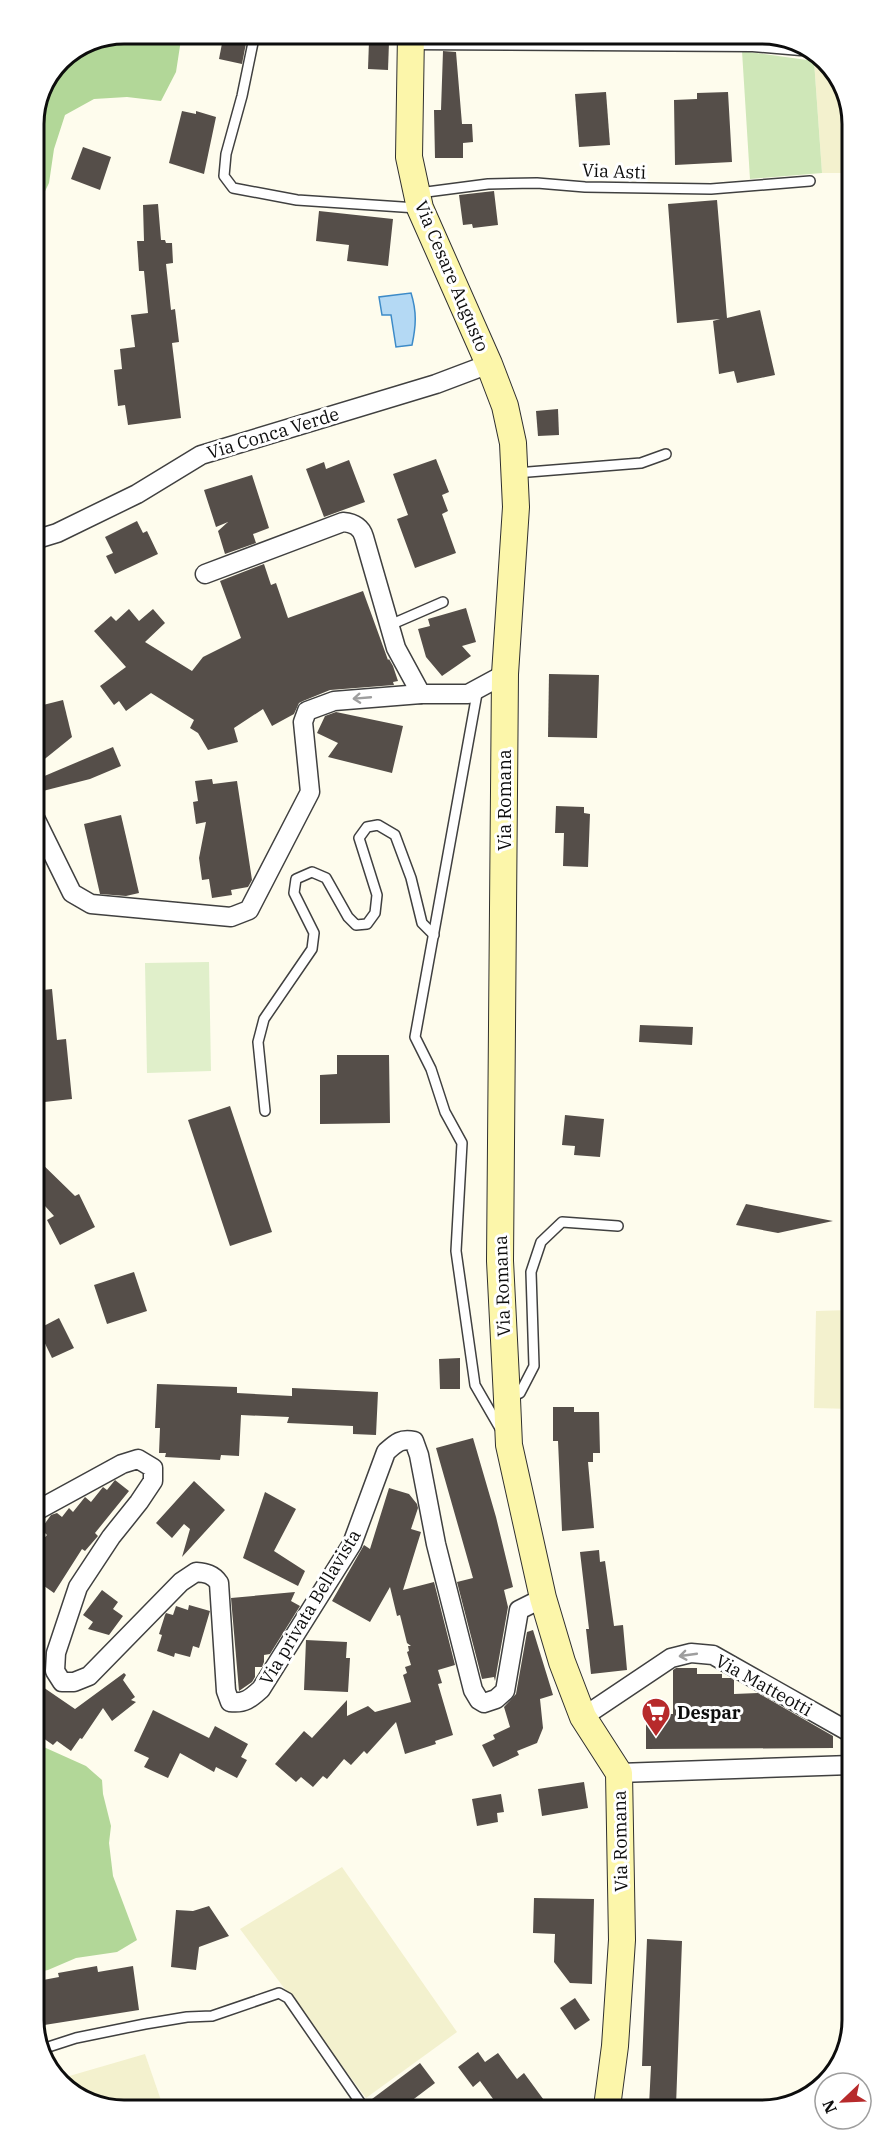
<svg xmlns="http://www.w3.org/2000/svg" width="885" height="2143" font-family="'IBM Plex Serif',serif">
  <rect width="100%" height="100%" fill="#fefced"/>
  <g fill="#f3f1ce">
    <path d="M814,61L826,64L847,95L848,173H822Z"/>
    <path d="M850,1310L851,1409L814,1408L816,1311Z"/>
    <path d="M342,1867L457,2032L366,2098L240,1929Z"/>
    <path d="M145,2054L164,2109L117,2110L68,2091L59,2079Z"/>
  </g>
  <path fill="#cfe7b8" d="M742,51L814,61L822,173L750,179Z"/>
  <g fill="#b2d798">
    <path d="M123,33H182L176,72L161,101L127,97L94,99L65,115L54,149L49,183L33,216V118L60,59Z"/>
    <path d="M37,1744L86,1766L102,1780L103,1794L111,1826L109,1843L113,1876L137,1940L117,1952L76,1958L48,1970L38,1972Z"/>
  </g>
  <path fill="#e0efca" d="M209,962L211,1071L147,1073L145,963Z"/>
  <path fill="#b4d9f4" stroke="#3d8bc8" stroke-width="1.5" d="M411,293C417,312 416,326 412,345L396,347L391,315H382L379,297Z"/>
  <g fill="#554e49">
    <path d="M224,33H248L242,64L219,59Z"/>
    <path d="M369,41L389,42L388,70L368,69Z"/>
    <path d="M443,51L456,52L462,124H472L473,142L463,143V158H435L434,110H441Z"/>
    <path d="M606,92L610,145L579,147L575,94Z"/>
    <path d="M728,92L732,162L675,165L674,100L697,99V93Z"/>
    <path d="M182,111L196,114V111L216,117L204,174L169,163Z"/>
    <path d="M83,147L111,157L100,190L71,179Z"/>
    <path d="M494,191L498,225L473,228L472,224L463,225L459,195Z"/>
    <path d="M717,200L727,318L760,310L775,375L737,383L734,371L719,374L713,321L720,319L677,323L668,204Z"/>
    <path d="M158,204L161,240H165L166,243H172L173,263L166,264L171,310L175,309L179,342L172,343L181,418L128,425L125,405L118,406L114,370L122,369L120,349L135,347L131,315L148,313L144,271H139L137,241H144L143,205Z"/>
    <path d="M319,211L393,219L388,266L347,261L349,245L316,241Z"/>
    <path d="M558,409L559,435L538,436L536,411Z"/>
    <path d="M436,459L449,492L442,495L448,511L442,514L456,553L415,568L397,519L408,515L393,474Z"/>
    <path d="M349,460L365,502L324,517L306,469L324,462L326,469Z"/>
    <path d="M252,475L269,528L253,534L256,543L225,554L218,531L228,522L216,527L204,490Z"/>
    <path d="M137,521L143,533L147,531L158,554L115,574L106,556L113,553L105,537Z"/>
    <path d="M264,564L271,585L276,583L288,618L363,591L388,660L389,659L393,666L398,681L393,682L394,685L330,690L303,701L299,703L294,714L272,726L263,709L234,728L238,742L208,750L198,733L190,728L194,720L151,693L126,711L119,701L114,705L100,686L126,667L94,631L111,616L116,621L129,609L139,621L153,609L165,623L145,642L192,671L203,657L241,638L220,581Z"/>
    <path d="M466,608L476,642L462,646L471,656L442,676L426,657L418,629L430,626L428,619Z"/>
    <path d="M549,674L599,675L597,738L548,737Z"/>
    <path d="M63,700L72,737L41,762L35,738V707Z"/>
    <path d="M336,712L403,726L392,773L328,757L338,743L317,733L325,716Z"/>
    <path d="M113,747L121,766L90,779L35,793V780Z"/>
    <path d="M212,779L213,784L237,781L252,880L248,887L231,890L232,895L212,898L209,879L202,880L199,858L206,822L196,824L193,802L198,801L195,781Z"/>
    <path d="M556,806L584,807V813L590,814L588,867L563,866L564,833H555Z"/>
    <path d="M121,815L139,893L126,896L100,894L84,824Z"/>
    <path d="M52,989L57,1040L66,1039L72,1099L35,1103V991Z"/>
    <path d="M640,1025L693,1027L692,1045L639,1042Z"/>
    <path d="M337,1055H389L390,1123L320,1124V1075L337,1074Z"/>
    <path d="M230,1106L272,1232L230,1246L188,1120Z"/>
    <path d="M565,1115L604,1119L600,1157L574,1155L575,1146L562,1145Z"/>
    <path d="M36,1158L75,1196L79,1194L95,1227L60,1245L47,1220L54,1216L36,1196Z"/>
    <path d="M746,1204L833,1221L778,1233L736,1225Z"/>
    <path d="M134,1272L147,1311L107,1324L94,1285Z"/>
    <path d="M59,1318L74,1348L52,1358L38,1329Z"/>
    <path d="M460,1358V1389H440L439,1359Z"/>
    <path d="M157,1384L237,1387V1393L292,1396V1388L378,1392L376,1435L353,1434V1426L287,1423L289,1417L241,1415L239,1456L221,1455L220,1460L165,1457L166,1453H159L160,1428H155Z"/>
    <path d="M553,1407H574V1412H599L600,1453H593V1462H588L594,1528L562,1531L558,1441H553Z"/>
    <path d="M473,1438L496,1517L513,1587L504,1590L508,1607L495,1681L494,1677L482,1679L457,1582L473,1578L436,1448Z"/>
    <path d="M115,1480L129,1491L95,1533L98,1536L85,1551L82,1549L54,1593L37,1581V1546L47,1535L41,1529L51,1515L57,1513L62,1517L69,1508L73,1512L85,1497L91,1502L103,1487L107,1490Z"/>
    <path d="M194,1481L225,1510L182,1557L190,1529L184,1524L172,1538L156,1523Z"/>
    <path d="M389,1488L409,1494L417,1504L418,1508L411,1529L421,1532L403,1590L434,1582L455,1665L438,1670L442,1683L438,1684L453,1735L435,1741L436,1744L405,1754L396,1722L367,1754L364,1751L351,1765L344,1759L327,1779L323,1776L313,1787L301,1777L296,1782L275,1764L304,1731L312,1738L347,1700V1716L368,1706L375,1712L411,1702L403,1675L407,1673L405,1667L411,1665L407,1652L409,1651L408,1646H411L407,1643L400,1615L397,1616L390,1587L370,1622L332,1601L364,1545L370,1549Z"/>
    <path d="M265,1492L296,1509L274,1551L305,1571L298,1586L243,1558Z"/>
    <path d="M599,1550L600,1562L605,1561L614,1626L623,1625L627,1670L591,1674L586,1629H589L580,1552Z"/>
    <path d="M102,1590L118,1602L113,1609L123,1616L109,1635L88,1629L93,1622L83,1615Z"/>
    <path d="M295,1592L291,1601L300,1606L270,1654L264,1655V1662L262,1667H255V1677L252,1682L239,1691L231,1598Z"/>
    <path d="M189,1605L210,1611L199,1648L193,1646L190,1657L175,1653L174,1657L157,1651L162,1635L159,1634L165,1615L166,1613L173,1615L176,1606L188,1610Z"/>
    <path d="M533,1630L553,1695L540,1699L543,1728L537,1743L517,1751L519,1755L493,1767L482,1745L495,1739L493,1735L510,1727L504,1707L516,1694L527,1632Z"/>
    <path d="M306,1640L347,1642L346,1658H350L348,1692L304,1690Z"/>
    <path d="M676,1668H697V1674H722V1678H731L734,1680V1694L758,1693L833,1736V1748L646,1749V1714H673V1670Z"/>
    <path d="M124,1673L126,1675L123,1680L135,1697L131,1700L136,1702L112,1721L103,1708L82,1739L80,1738L71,1751L57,1741L53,1745L43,1738H37V1683L75,1709Z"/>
    <path d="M153,1710L209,1738L215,1726L248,1744L241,1757L247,1760L237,1778L216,1767L214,1772L180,1753L168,1778L144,1767L149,1758L134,1751Z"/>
    <path d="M584,1782L588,1808L542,1816L538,1789Z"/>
    <path d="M501,1794L504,1812L497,1813L498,1822L477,1826L472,1799Z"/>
    <path d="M534,1898L594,1899L592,1984L570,1983L554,1962L555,1934L533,1933Z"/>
    <path d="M209,1906L229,1936L199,1947L196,1970L171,1967L176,1910L193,1911Z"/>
    <path d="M647,1939L682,1941L676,2106H649L651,2066H642Z"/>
    <path d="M97,1966L98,1972L133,1966L139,2010L38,2026V1981L59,1977L58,1973Z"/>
    <path d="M575,1998L590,2020L575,2030L560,2008Z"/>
    <path d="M478,2052L485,2062L498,2053L517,2079L524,2073L549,2107H499L480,2081L473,2087L458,2067Z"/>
    <path d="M420,2063L435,2083L402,2108H371L368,2102Z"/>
  </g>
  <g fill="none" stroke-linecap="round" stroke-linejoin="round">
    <g stroke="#404040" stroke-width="12">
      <g id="lane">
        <path d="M255,33L242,96L226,154L224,176L233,188L297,200L417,208"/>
        <path d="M419,193L488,184L537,183L585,187L711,189L810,181"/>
        <path d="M516,473L641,463L666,454"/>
        <path d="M390,625L443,602"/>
        <path d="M478,688L415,1037L431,1069L445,1112L462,1143L456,1251L475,1385L501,1430"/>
        <path d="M265,1111L258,1042L264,1019L312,949L314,933L294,893L296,879L312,872L326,878L348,917L356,925L367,924L375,913L377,895L359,838L367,827L378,825L395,835L411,878L422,923L434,935"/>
        <path d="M509,1398L520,1393L534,1366L531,1272L541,1242L562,1222L618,1226"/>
        <path d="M39,2050L76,2038L145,2024L187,2017L212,2016L279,1993L288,1998L364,2108"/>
      </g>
    </g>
    <g stroke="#404040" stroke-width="21">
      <g id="street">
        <path d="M411,40L753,42L801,46"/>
        <path d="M34,540L57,533L137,494L201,455L436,384L489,364"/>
        <path d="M205,574L343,522C354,523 361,527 364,537L396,648L421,694H468L505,674"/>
        <path d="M35,818L72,893L91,904L231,917L249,910L310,792L303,722L307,711L334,701L421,694"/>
        <path d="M36,1511L122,1464L138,1459L153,1468V1481L139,1502L111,1537L78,1587L56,1653L55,1671L62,1682H74L89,1676L181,1582L196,1572C206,1573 213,1574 219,1583L226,1691L230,1702C245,1704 251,1698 261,1689L352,1544L386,1452C396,1443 401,1438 414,1441L419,1455L436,1544L473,1690L479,1700L484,1703L496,1699L505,1691L519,1610L543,1598"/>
        <path d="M583,1717L671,1658L691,1653L713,1655L851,1733"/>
        <path d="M619,1773L851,1765"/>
      </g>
    </g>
    <g stroke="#2f2f2f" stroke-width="28">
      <path id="secondary" d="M411,33L409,157L420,208L489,364L505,406L513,443L516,507L505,674L500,1261L507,1399L509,1445L543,1598L562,1662L583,1717L619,1773L622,1940L615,2046L607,2107"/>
    </g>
    <use href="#lane" stroke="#fff" stroke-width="9"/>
    <use href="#street" stroke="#fff" stroke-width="18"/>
    <use href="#secondary" stroke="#fcf6aa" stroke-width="26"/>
  </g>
  <defs><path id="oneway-shaft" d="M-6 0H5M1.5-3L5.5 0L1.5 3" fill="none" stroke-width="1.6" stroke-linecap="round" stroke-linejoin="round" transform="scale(1.5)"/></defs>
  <g stroke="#9e9e9e">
    <use href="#oneway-shaft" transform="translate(362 698) rotate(175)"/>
    <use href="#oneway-shaft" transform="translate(688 1655) rotate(172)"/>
  </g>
  <defs>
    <g id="supermarket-pin" transform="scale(1.5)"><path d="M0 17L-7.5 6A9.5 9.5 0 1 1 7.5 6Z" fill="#b72a2b" stroke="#fff"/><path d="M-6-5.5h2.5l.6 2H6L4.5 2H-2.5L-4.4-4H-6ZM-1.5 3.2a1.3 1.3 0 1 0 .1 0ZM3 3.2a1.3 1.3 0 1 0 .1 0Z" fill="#fff"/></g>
  </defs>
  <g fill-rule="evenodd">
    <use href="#supermarket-pin" x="656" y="1712"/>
  </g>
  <g text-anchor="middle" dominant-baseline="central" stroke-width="6" stroke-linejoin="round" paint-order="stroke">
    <g font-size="18" fill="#0d0d0d" stroke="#fff">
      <text transform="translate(614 171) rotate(2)">Via Asti</text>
      <text transform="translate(452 276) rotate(67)">Via Cesare Augusto</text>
      <text transform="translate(273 433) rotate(-17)">Via Conca Verde</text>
      <text transform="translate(504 800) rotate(-90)">Via Romana</text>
      <text transform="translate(502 1286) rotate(-92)">Via Romana</text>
      <text transform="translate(310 1607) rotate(-59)">Via privata Bellavista</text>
      <text transform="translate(764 1685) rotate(29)">Via Matteotti</text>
      <text transform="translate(620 1841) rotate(-91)">Via Romana</text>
    </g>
    <g font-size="18" font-weight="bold" fill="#0d0d0d" stroke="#fff" text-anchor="start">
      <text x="677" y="1712">Despar</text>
    </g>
  </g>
  <path d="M0 0H885V2143H0ZM124 44H762A80 80 0 0 1 842 124V2020A80 80 0 0 1 762 2100H124A80 80 0 0 1 44 2020V124A80 80 0 0 1 124 44Z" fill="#fff" fill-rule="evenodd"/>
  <path fill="none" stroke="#0d0d0d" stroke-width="3" d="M124 44H762A80 80 0 0 1 842 124V2020A80 80 0 0 1 762 2100H124A80 80 0 0 1 44 2020V124A80 80 0 0 1 124 44Z"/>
  <g transform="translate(843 2101) rotate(247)"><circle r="28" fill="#ffffff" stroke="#9e9e9e" stroke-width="1.5"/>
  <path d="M0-4.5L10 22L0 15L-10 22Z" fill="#b72a2b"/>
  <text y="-9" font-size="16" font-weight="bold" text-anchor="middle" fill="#0d0d0d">N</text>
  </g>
</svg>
